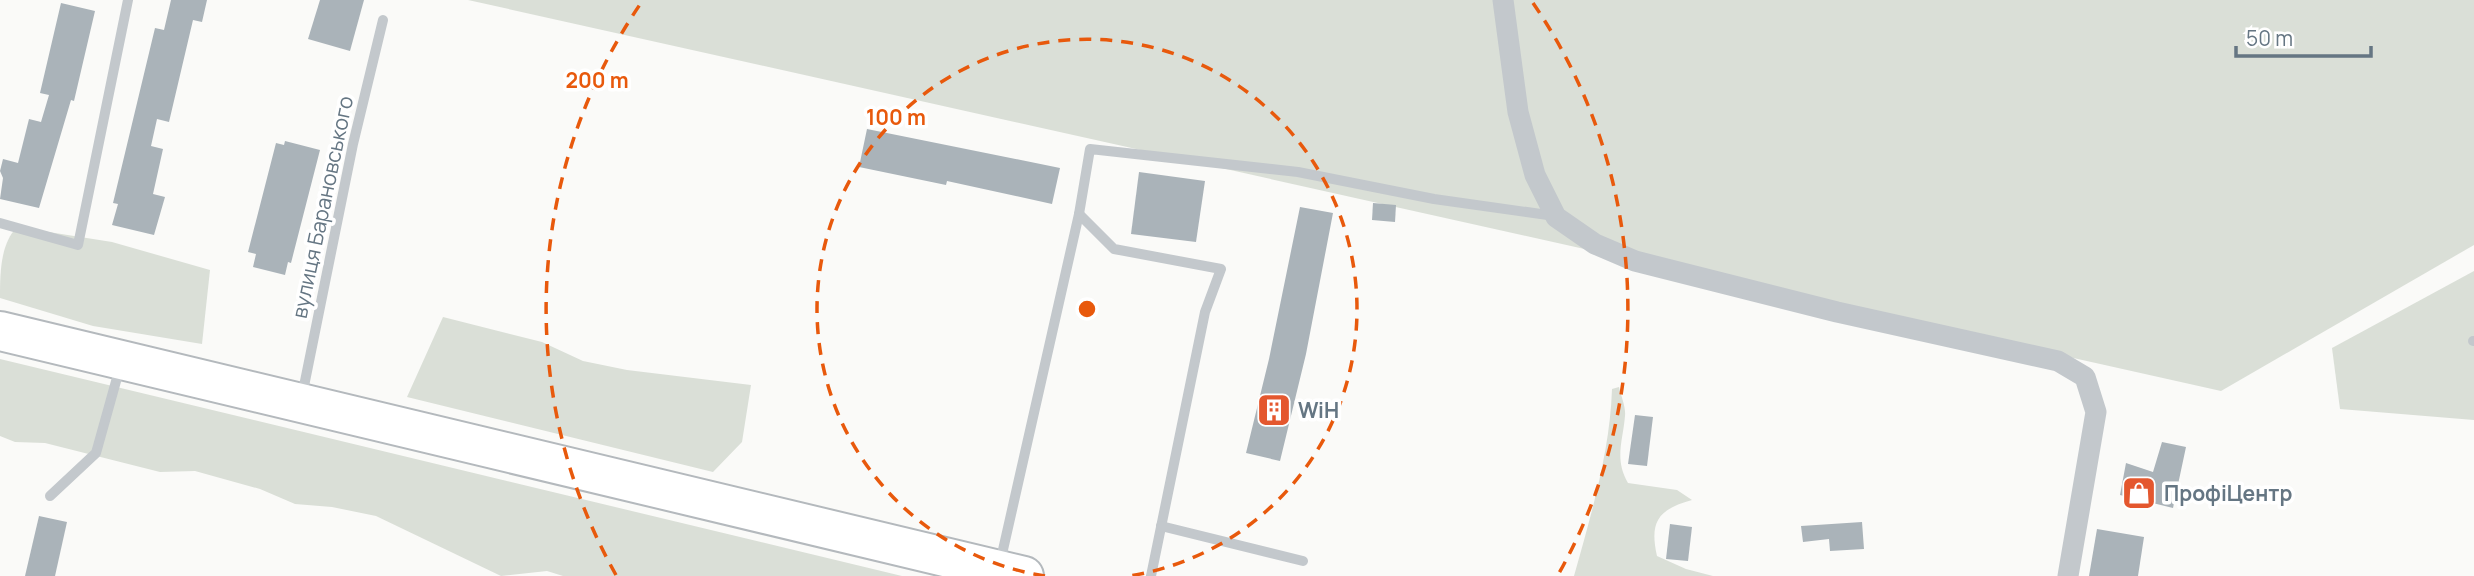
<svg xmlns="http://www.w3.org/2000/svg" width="2474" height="576" font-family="Manrope,sans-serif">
  <rect width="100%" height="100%" fill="#fafaf8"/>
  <g fill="#dadfd7">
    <path d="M468,0H2474V245L2221,391Z"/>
    <path d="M17,227L112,242L210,270L202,344L93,326L0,298C0,275 0,244 17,227Z"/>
    <path d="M2474,271V420L2340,409L2332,348Z"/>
    <path d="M443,317L542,342L583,361L627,370L751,385L742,442L713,472L407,397Z"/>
    <path d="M0,359L902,576H563L547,571L501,576L376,516L332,507L295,504L260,489L195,471L160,472L45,443L15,442L0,436Z"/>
    <path d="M1619,387C1621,396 1626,407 1625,416C1623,441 1614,459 1628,483L1677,490L1692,500C1659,509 1649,521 1657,556L1686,569L1713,576H1574C1591,515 1610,452 1612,389Z"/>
  </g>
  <g fill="#aab3b9">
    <path d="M171,0H207L202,22L193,20L169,122L157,119L151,146L163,149L153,194L165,197L154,235L112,225L118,204L113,203L155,28L164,30Z"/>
    <path d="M320,0H364L350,51L308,39Z"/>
    <path d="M61,3L95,11L74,101L71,100L39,208L0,199L3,178L0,171L3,159L18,163L29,119L41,122L49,95L40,93Z"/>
    <path d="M867,129L1060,168L1052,204L947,181L946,185L859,167Z"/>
    <path d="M285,141L320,150L291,263L288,262L285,275L253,267L256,254L248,252L276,143L284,145Z"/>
    <path d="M1139,172L1205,181L1196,242L1131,234Z"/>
    <path d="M1373,203L1396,205L1395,222L1372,220Z"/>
    <path d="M1300,207L1333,213L1306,354L1280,461L1246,453L1269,359Z"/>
    <path d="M1635,415L1653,417L1647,466L1628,464Z"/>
    <path d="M2162,442L2186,447L2173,508L2120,495L2126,463L2153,472Z"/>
    <path d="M39,516L67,522L55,576H25Z"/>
    <path d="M1862,522L1864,549L1830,551L1829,539L1803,542L1801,526Z"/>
    <path d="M1670,524L1692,527L1688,561L1666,559Z"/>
    <path d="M2097,529L2144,537L2138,576H2089Z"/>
  </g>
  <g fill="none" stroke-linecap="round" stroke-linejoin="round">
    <g stroke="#b4b9bd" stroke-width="42">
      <path id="highway" d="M0,331L1024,576"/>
    </g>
    <g stroke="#c3c8cc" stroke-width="10">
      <path d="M1079,214L1114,249L1221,269L1205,312L1151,576"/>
      <path d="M0,223L78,245L128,0"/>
      <path d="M2473,341H2474"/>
      <path d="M302,396L353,144L383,20"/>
      <path d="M50,496L96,453L120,367"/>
      <path d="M1161,526L1303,561"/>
      <path d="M1000,563L1079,214L1090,149L1298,172L1434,199L1555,216"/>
    </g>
    <path stroke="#c3c8cc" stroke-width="21" d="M1503,0L1518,112L1535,175L1556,217L1595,244L1635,261L1837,312L2058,361L2085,377L2096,412L2068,576"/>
    <use href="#highway" stroke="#fff" stroke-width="38"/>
  </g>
  <g fill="none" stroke="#e8590c" stroke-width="3.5" stroke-dasharray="12 9">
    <path d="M1045 576A270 270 0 1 1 1129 576"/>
    <path d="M616 575A541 541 0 0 1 641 3M1533 3A541 541 0 0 1 1558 575"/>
  </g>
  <defs>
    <g id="building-square" transform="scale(1.75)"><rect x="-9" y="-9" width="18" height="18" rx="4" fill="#e4572e" stroke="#fff"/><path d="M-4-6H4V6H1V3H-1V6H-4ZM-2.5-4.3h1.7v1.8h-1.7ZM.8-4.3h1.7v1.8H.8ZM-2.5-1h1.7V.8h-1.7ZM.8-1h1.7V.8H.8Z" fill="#fff"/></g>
    <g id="shop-square" transform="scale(1.75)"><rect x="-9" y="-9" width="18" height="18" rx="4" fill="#e4572e" stroke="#fff"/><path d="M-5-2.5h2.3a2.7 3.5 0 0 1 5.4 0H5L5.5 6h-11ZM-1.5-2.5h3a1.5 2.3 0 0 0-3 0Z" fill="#fff"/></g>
  </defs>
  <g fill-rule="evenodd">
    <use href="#building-square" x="1274" y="410"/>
    <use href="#shop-square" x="2139" y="493"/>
  </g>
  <g text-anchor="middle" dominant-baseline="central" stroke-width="7" stroke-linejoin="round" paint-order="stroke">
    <g font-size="21" fill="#657683" stroke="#fff">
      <text transform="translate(322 207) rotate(-78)">вулиця Барановського</text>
    </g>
    <g font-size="21" font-weight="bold" fill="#657683" stroke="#fff" text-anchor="start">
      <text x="1298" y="410">WiH</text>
      <text x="2164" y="493">ПрофіЦентр</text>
    </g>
  </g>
  <circle cx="1087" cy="309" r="10" fill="#e8590c" stroke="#fff" stroke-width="3.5"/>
  <g font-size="21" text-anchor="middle" font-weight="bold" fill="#e8590c" stroke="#fff" stroke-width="7" stroke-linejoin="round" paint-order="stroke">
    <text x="597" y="88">200 m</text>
    <text x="896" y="125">100 m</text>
  </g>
  <path d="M2236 46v10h135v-10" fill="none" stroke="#657683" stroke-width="3.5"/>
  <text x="2246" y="46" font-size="21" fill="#657683" stroke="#ffffff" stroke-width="5" paint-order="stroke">50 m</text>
</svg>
